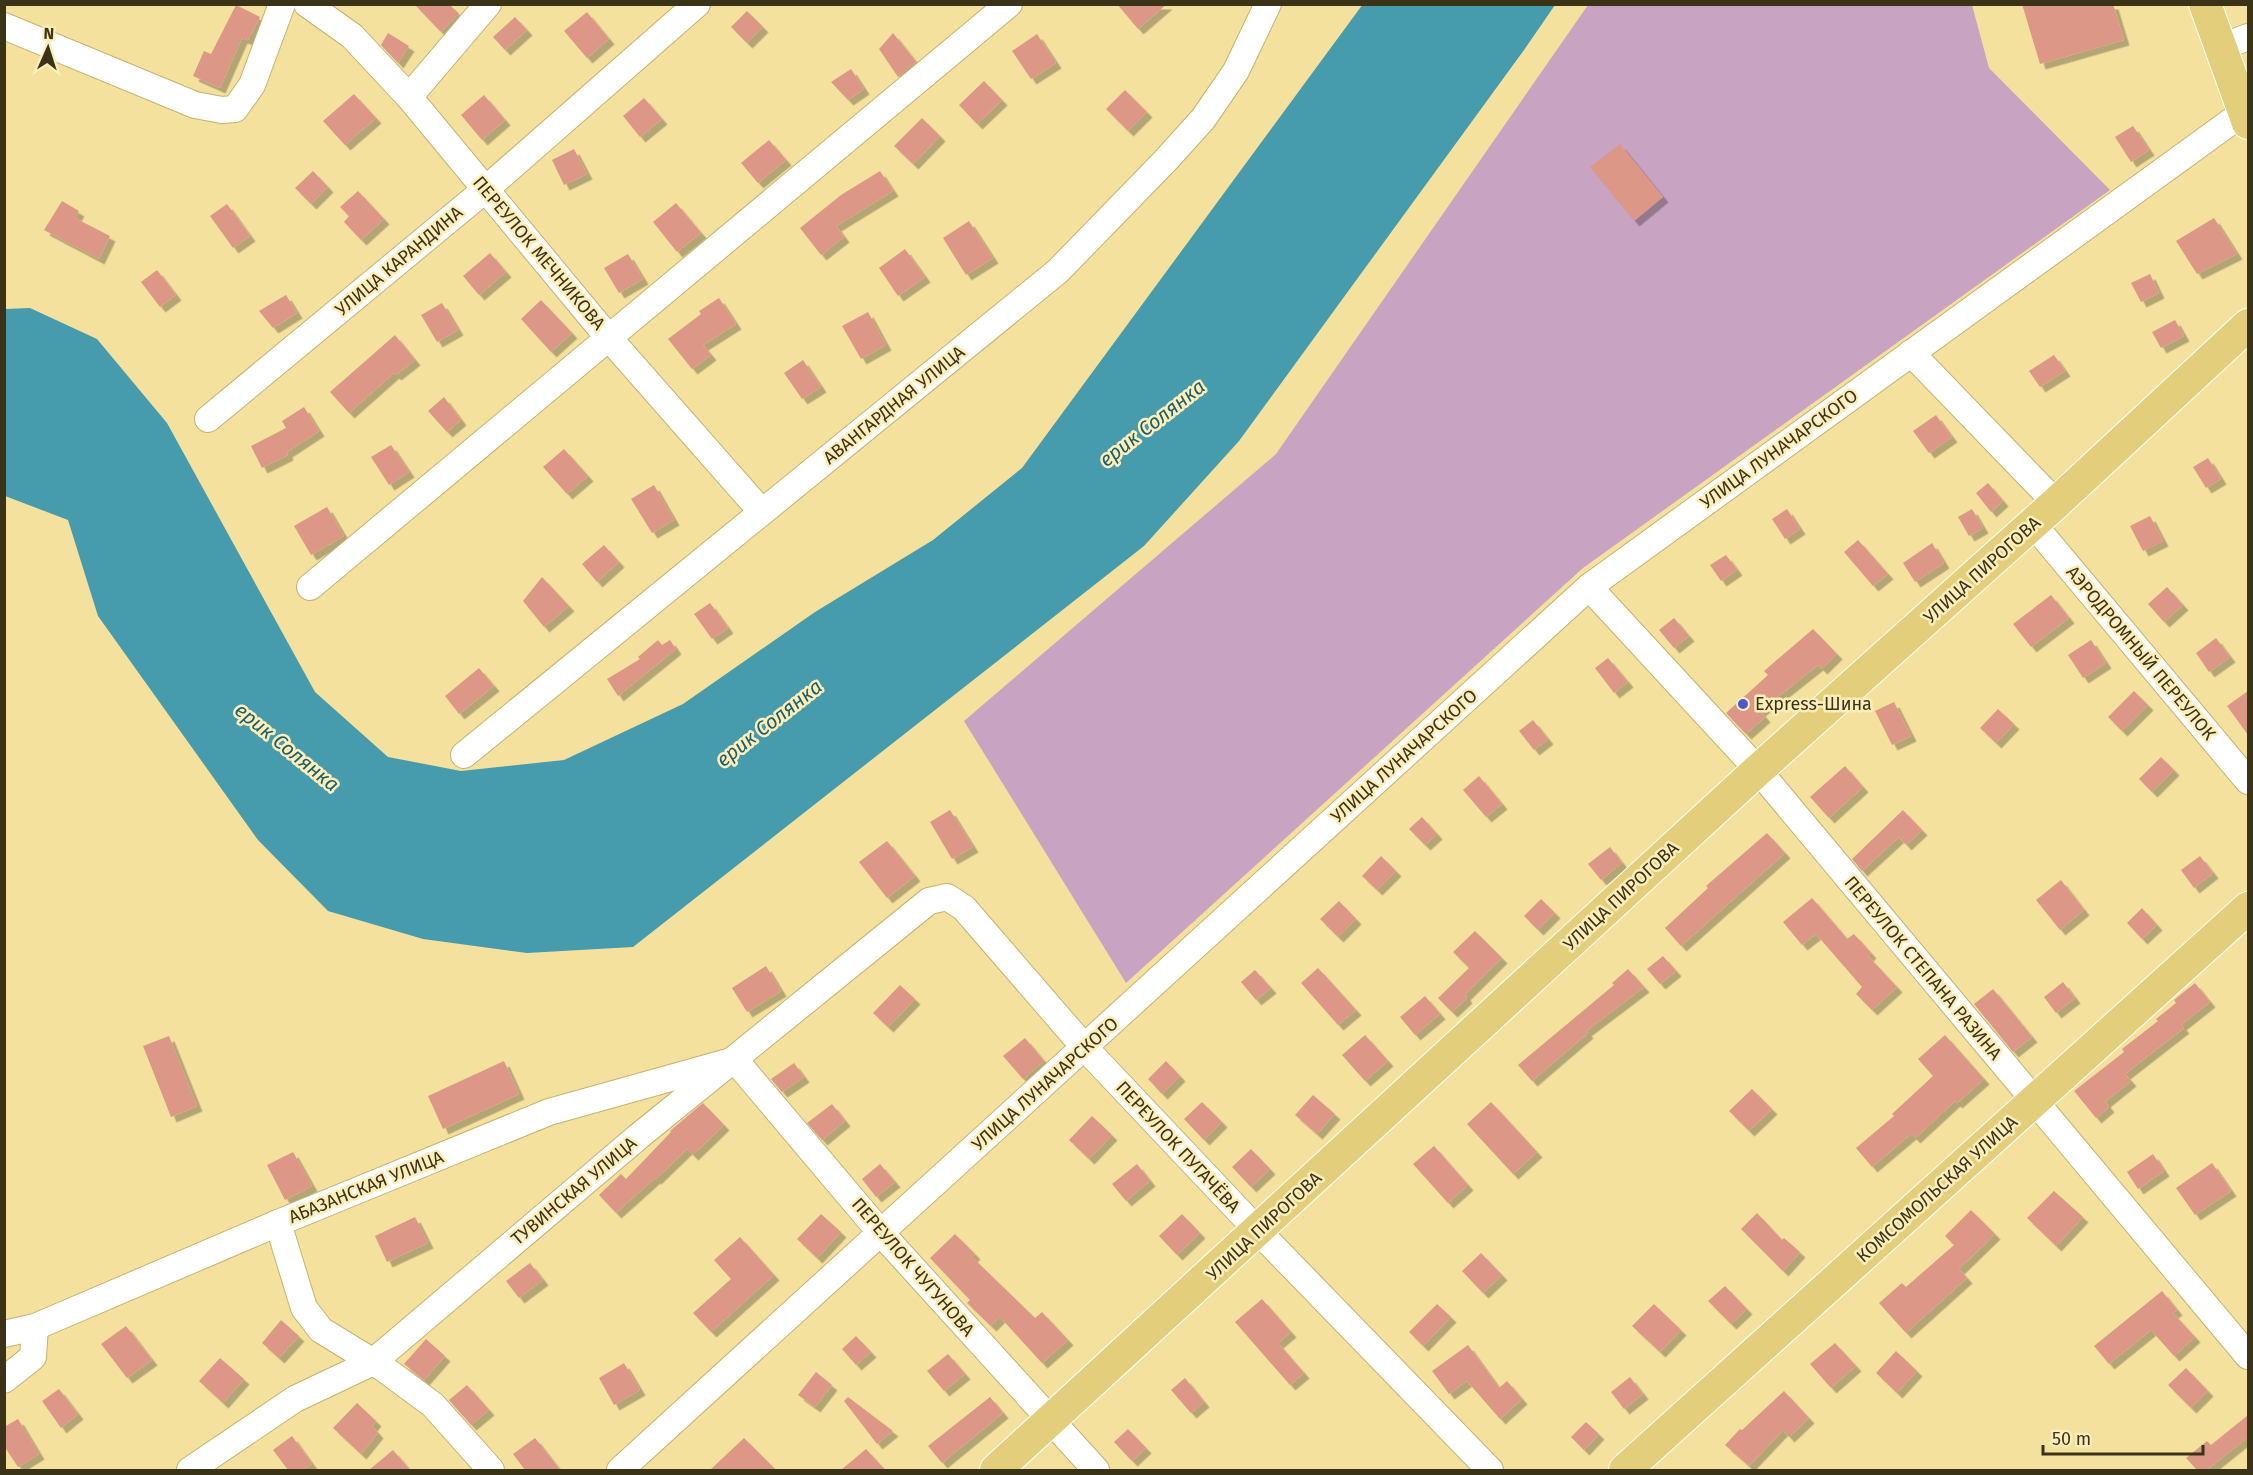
<svg xmlns="http://www.w3.org/2000/svg" width="2253" height="1475" font-family="'Fira Sans',sans-serif">
  <defs>
    <filter id="shadow"><feDropShadow dx="5.5" dy="5.5" stdDeviation="0" flood-color="#0004"/></filter>
  </defs>
  <rect width="100%" height="100%" fill="#f5e19e"/>
  <path fill="#c9a3c2" d="M1588,5H1972L1989,68L2110,190L1583,568L1126,983L964,721L1276,454Z"/>
  <path fill="#469bac" d="M1363,4L1555,5L1524,50L1239,441L1144,546L633,947L527,953L423,939L328,911L258,840L98,616L68,520L5,496V309L30,308L97,339L167,423L315,692L388,757L461,771L564,760L683,704L815,612L933,540L1022,468Z"/>
  <g fill="#dd9787" filter="url(#shadow)">
    <path d="M414,4H449L459,14L441,32Z"/>
    <path d="M1117,4H1167L1138,29Z"/>
    <path d="M2022,4H2113L2124,40L2040,64Z"/>
    <path d="M236,5L260,17L248,40L242,38L220,88L193,76L204,51L211,54Z"/>
    <path d="M747,11L763,27L747,43L731,27Z"/>
    <path d="M587,12L609,39L587,58L564,31Z"/>
    <path d="M515,17L527,30L505,50L493,37Z"/>
    <path d="M388,33L409,46L398,63L381,45Z"/>
    <path d="M893,33L916,62L898,77L879,49Z"/>
    <path d="M1037,34L1056,63L1031,79L1012,51Z"/>
    <path d="M851,69L864,89L848,100L831,82Z"/>
    <path d="M984,81L1002,100L977,124L959,105Z"/>
    <path d="M1125,90L1147,112L1128,131L1106,109Z"/>
    <path d="M354,94L376,118L345,145L323,121Z"/>
    <path d="M484,95L505,120L482,140L461,115Z"/>
    <path d="M644,98L662,119L640,137L623,116Z"/>
    <path d="M922,118L940,136L913,164L894,146Z"/>
    <path d="M2133,126L2149,150L2131,162L2115,137Z"/>
    <path d="M769,140L786,160L758,183L741,163Z"/>
    <path d="M1620,144L1663,197L1634,221L1590,167Z"/>
    <path d="M574,149L587,174L564,185L552,160Z"/>
    <path d="M313,171L328,187L311,204L295,188Z"/>
    <path d="M880,171L893,191L836,226L844,237L821,255L800,228L841,195Z"/>
    <path d="M358,191L384,219L361,240L344,222L349,216L340,207Z"/>
    <path d="M62,201L79,211L75,218L110,236L99,259L44,230Z"/>
    <path d="M676,203L701,233L677,252L653,222Z"/>
    <path d="M227,204L250,236L233,248L210,216Z"/>
    <path d="M2214,218L2237,254L2197,274L2176,241Z"/>
    <path d="M969,221L993,258L966,275L943,238Z"/>
    <path d="M905,249L925,277L898,296L879,268Z"/>
    <path d="M490,253L506,272L479,295L463,276Z"/>
    <path d="M628,254L643,279L619,293L604,268Z"/>
    <path d="M157,270L176,295L160,307L141,282Z"/>
    <path d="M2150,274L2159,293L2141,302L2131,283Z"/>
    <path d="M286,295L297,313L273,328L259,311Z"/>
    <path d="M719,298L736,324L703,345L711,355L692,369L668,339L701,314L699,311Z"/>
    <path d="M541,300L572,333L551,352L521,319Z"/>
    <path d="M442,303L458,330L437,342L421,315Z"/>
    <path d="M868,312L886,345L861,359L842,326Z"/>
    <path d="M2175,320L2184,336L2161,348L2152,332Z"/>
    <path d="M395,335L415,360L396,375L394,373L349,413L330,392Z"/>
    <path d="M2054,355L2065,371L2040,387L2029,371Z"/>
    <path d="M803,360L821,387L802,399L784,373Z"/>
    <path d="M444,397L461,420L447,432L428,411Z"/>
    <path d="M304,407L319,431L287,452L288,455L262,468L251,446L286,428L282,421Z"/>
    <path d="M1936,415L1952,437L1929,453L1913,431Z"/>
    <path d="M391,445L409,472L389,485L371,457Z"/>
    <path d="M564,449L588,476L567,494L543,467Z"/>
    <path d="M2208,458L2221,479L2206,488L2193,467Z"/>
    <path d="M1988,483L2003,501L1991,512L1976,493Z"/>
    <path d="M654,485L674,520L652,533L631,499Z"/>
    <path d="M327,507L344,536L311,555L294,526Z"/>
    <path d="M1787,509L1800,529L1785,539L1772,519Z"/>
    <path d="M1972,509L1983,528L1969,536L1958,517Z"/>
    <path d="M2150,516L2163,541L2143,551L2130,526Z"/>
    <path d="M1858,540L1888,574L1873,586L1844,552Z"/>
    <path d="M1932,543L1944,563L1915,582L1903,563Z"/>
    <path d="M604,545L619,562L597,582L582,564Z"/>
    <path d="M1726,555L1737,570L1721,581L1710,565Z"/>
    <path d="M542,577L569,606L544,627L523,601Z"/>
    <path d="M2167,587L2183,605L2164,622L2148,604Z"/>
    <path d="M2051,595L2069,618L2031,647L2013,624Z"/>
    <path d="M710,603L728,628L712,639L694,614Z"/>
    <path d="M1674,618L1689,636L1674,648L1659,630Z"/>
    <path d="M1813,629L1837,654L1822,669L1818,665L1760,711L1765,717L1746,734L1726,713L1768,675L1764,671Z"/>
    <path d="M2216,638L2230,657L2209,672L2196,653Z"/>
    <path d="M658,640L662,645L670,640L676,649L618,696L607,679L640,659L638,657Z"/>
    <path d="M2091,640L2106,663L2083,678L2068,655Z"/>
    <path d="M1608,658L1628,682L1614,693L1595,668Z"/>
    <path d="M479,668L494,686L459,714L445,696Z"/>
    <path d="M2134,691L2148,705L2122,731L2108,717Z"/>
    <path d="M2248,691V735L2227,706Z"/>
    <path d="M1894,702L1911,736L1892,745L1875,711Z"/>
    <path d="M1998,709L2014,724L1996,743L1980,728Z"/>
    <path d="M1533,720L1548,739L1534,750L1519,731Z"/>
    <path d="M2161,757L2174,770L2152,792L2139,779Z"/>
    <path d="M1845,766L1863,787L1829,818L1810,797Z"/>
    <path d="M1479,776L1502,804L1486,817L1463,790Z"/>
    <path d="M950,810L973,847L952,859L930,822Z"/>
    <path d="M1903,810L1922,830L1906,845L1899,837L1862,871L1852,859Z"/>
    <path d="M1422,817L1437,834L1425,845L1409,829Z"/>
    <path d="M1767,833L1785,853L1681,946L1665,928L1708,888L1706,886Z"/>
    <path d="M887,841L915,876L887,898L859,862Z"/>
    <path d="M1610,847L1622,863L1601,880L1588,864Z"/>
    <path d="M1381,856L1396,871L1377,890L1362,876Z"/>
    <path d="M2200,856L2213,873L2194,888L2181,870Z"/>
    <path d="M2061,880L2084,910L2060,930L2036,900Z"/>
    <path d="M1812,898L1847,939L1854,934L1871,953L1868,956L1897,987L1872,1010L1856,994L1862,987L1816,934L1802,945L1783,922Z"/>
    <path d="M1541,899L1555,913L1538,930L1524,916Z"/>
    <path d="M1339,901L1356,919L1338,937L1320,919Z"/>
    <path d="M2142,908L2157,925L2142,939L2127,923Z"/>
    <path d="M1475,931L1502,958L1465,995L1467,998L1452,1012L1438,998L1469,968L1453,952Z"/>
    <path d="M1663,956L1676,971L1660,984L1647,969Z"/>
    <path d="M766,966L781,991L747,1012L732,988Z"/>
    <path d="M1318,968L1356,1010L1338,1025L1301,983Z"/>
    <path d="M1628,969L1644,987L1586,1031L1588,1033L1532,1081L1518,1065L1614,985L1612,983Z"/>
    <path d="M1255,970L1271,988L1256,1000L1241,982Z"/>
    <path d="M2063,982L2075,998L2056,1013L2044,997Z"/>
    <path d="M2195,983L2210,1002L2181,1025L2184,1028L2125,1074L2131,1081L2105,1102L2109,1107L2096,1118L2074,1091L2124,1052L2122,1049L2158,1021L2156,1019L2176,1003L2174,1000Z"/>
    <path d="M900,985L915,999L888,1027L873,1013Z"/>
    <path d="M1993,989L2032,1037L2013,1052L1974,1004Z"/>
    <path d="M1425,996L1440,1014L1415,1035L1400,1017Z"/>
    <path d="M1365,1035L1388,1061L1365,1081L1342,1055Z"/>
    <path d="M1945,1035L1984,1079L1957,1103L1955,1101L1915,1138L1911,1134L1872,1167L1856,1148L1894,1116L1892,1114L1933,1076L1918,1059Z"/>
    <path d="M169,1036L197,1106L171,1117L143,1046Z"/>
    <path d="M1025,1038L1044,1061L1023,1079L1003,1056Z"/>
    <path d="M504,1061L519,1094L443,1129L428,1096Z"/>
    <path d="M1166,1061L1180,1076L1162,1094L1148,1079Z"/>
    <path d="M794,1063L804,1077L782,1092L771,1079Z"/>
    <path d="M1752,1089L1772,1109L1749,1131L1729,1111Z"/>
    <path d="M1313,1095L1335,1114L1317,1134L1295,1115Z"/>
    <path d="M1202,1102L1222,1122L1204,1140L1184,1119Z"/>
    <path d="M1491,1102L1537,1152L1513,1174L1467,1124Z"/>
    <path d="M703,1103L724,1125L693,1155L687,1149L656,1179L655,1178L616,1213L599,1195L621,1174L626,1179L671,1132L670,1131Z"/>
    <path d="M832,1104L845,1121L822,1140L807,1123Z"/>
    <path d="M1092,1116L1112,1135L1089,1159L1069,1140Z"/>
    <path d="M1434,1146L1468,1185L1448,1203L1413,1164Z"/>
    <path d="M1251,1149L1270,1169L1251,1187L1232,1167Z"/>
    <path d="M293,1152L312,1186L285,1200L267,1165Z"/>
    <path d="M2153,1154L2164,1171L2138,1189L2127,1172Z"/>
    <path d="M2212,1163L2231,1191L2195,1215L2176,1188Z"/>
    <path d="M880,1164L895,1182L876,1197L862,1179Z"/>
    <path d="M1137,1164L1150,1181L1126,1201L1112,1184Z"/>
    <path d="M2054,1191L2083,1217L2056,1246L2027,1218Z"/>
    <path d="M1971,1210L1995,1234L1959,1269L1967,1278L1906,1333L1879,1303L1902,1283L1906,1287L1954,1245L1945,1236Z"/>
    <path d="M1757,1213L1782,1240L1784,1238L1800,1252L1783,1271L1741,1229Z"/>
    <path d="M821,1214L841,1232L817,1258L797,1239Z"/>
    <path d="M1182,1214L1200,1233L1177,1255L1159,1236Z"/>
    <path d="M415,1217L428,1243L387,1262L375,1236Z"/>
    <path d="M955,1234L975,1254L972,1257L1035,1318L1042,1312L1068,1340L1042,1363L1000,1317L991,1326L967,1303L970,1300L930,1258Z"/>
    <path d="M740,1237L774,1275L711,1332L693,1313L731,1279L714,1260Z"/>
    <path d="M1481,1253L1502,1275L1483,1293L1462,1271Z"/>
    <path d="M530,1263L543,1280L519,1298L506,1281Z"/>
    <path d="M1725,1286L1747,1309L1731,1324L1708,1301Z"/>
    <path d="M2162,1291L2177,1310L2173,1313L2195,1337L2174,1356L2151,1330L2109,1364L2094,1346Z"/>
    <path d="M1262,1299L1291,1332L1278,1343L1304,1373L1290,1385L1235,1322Z"/>
    <path d="M1437,1304L1451,1317L1423,1346L1409,1332Z"/>
    <path d="M1654,1304L1681,1330L1660,1352L1632,1326Z"/>
    <path d="M281,1320L299,1336L279,1358L262,1343Z"/>
    <path d="M126,1326L152,1360L127,1378L101,1344Z"/>
    <path d="M856,1336L871,1352L856,1365L842,1349Z"/>
    <path d="M426,1339L445,1356L424,1380L404,1364Z"/>
    <path d="M1835,1343L1856,1366L1831,1388L1810,1364Z"/>
    <path d="M1468,1345L1499,1388L1507,1381L1522,1399L1500,1419L1467,1381L1449,1394L1432,1371Z"/>
    <path d="M1896,1351L1917,1371L1897,1393L1876,1373Z"/>
    <path d="M948,1354L965,1374L944,1391L927,1371Z"/>
    <path d="M220,1358L244,1379L223,1403L199,1381Z"/>
    <path d="M624,1363L640,1390L614,1405L599,1378Z"/>
    <path d="M2186,1368L2208,1391L2191,1408L2168,1385Z"/>
    <path d="M816,1372L832,1385L815,1407L798,1395Z"/>
    <path d="M1630,1377L1643,1394L1624,1409L1611,1392Z"/>
    <path d="M1185,1378L1204,1402L1191,1413L1171,1390Z"/>
    <path d="M467,1385L489,1410L471,1425L449,1400Z"/>
    <path d="M59,1389L78,1414L61,1428L42,1401Z"/>
    <path d="M1784,1391L1809,1418L1789,1437L1783,1430L1749,1466L1725,1445L1740,1429L1742,1430Z"/>
    <path d="M848,1397L893,1431L877,1444L844,1401Z"/>
    <path d="M990,1397L1003,1413L942,1463L928,1446Z"/>
    <path d="M357,1403L376,1421L372,1426L378,1433L361,1454L333,1428Z"/>
    <path d="M2248,1415V1437L2207,1470H2197L2186,1458L2207,1441L2211,1445Z"/>
    <path d="M18,1419L39,1454L18,1467L4,1446V1427Z"/>
    <path d="M1586,1422L1599,1434L1584,1450L1571,1437Z"/>
    <path d="M1128,1429L1146,1448L1132,1461L1114,1442Z"/>
    <path d="M292,1436L312,1464L303,1470H288L273,1450Z"/>
    <path d="M535,1438L560,1470H525L513,1454Z"/>
    <path d="M744,1438L776,1470H710Z"/>
    <path d="M866,1449L885,1470H841Z"/>
    <path d="M393,1450L410,1470H369Z"/>
  </g>
  <g fill="none" stroke-linecap="round" stroke-linejoin="round">
    <g stroke="#c6b270" stroke-width="28">
      <g id="minor">
        <path d="M307,4L352,36L409,97L608,337L761,511"/>
        <path d="M4,26L195,105L222,110L235,109L252,85L282,4"/>
        <path d="M2222,47L2248,37"/>
        <path d="M409,97L488,4"/>
        <path d="M1911,353L2056,503"/>
        <path d="M208,419L486,189L697,4"/>
        <path d="M2033,524L2248,781"/>
        <path d="M310,587L1009,4"/>
        <path d="M1589,587L1758,770L2248,1356"/>
        <path d="M464,755L1058,271L1165,161L1203,119L1236,71L1268,4"/>
        <path d="M278,1223L304,1308L321,1330L383,1368L433,1405L491,1470"/>
        <path d="M4,1334L35,1327L278,1223L549,1112L735,1060L881,1233L1096,1470"/>
        <path d="M4,1380L33,1357L35,1327"/>
        <path d="M190,1470L295,1399L373,1362L639,1136L929,901L947,897L964,908L1085,1048L1258,1231L1490,1470"/>
        <path d="M620,1470L1589,587L2244,112"/>
      </g>
    </g>
    <g stroke="#fff" stroke-width="34">
      <g id="major">
        <path d="M2205,4L2248,123"/>
        <path d="M996,1470L1758,770L2056,503L2248,325"/>
        <path d="M1625,1470L2248,908"/>
      </g>
    </g>
    <use href="#minor" stroke="#fff" stroke-width="26"/>
    <use href="#major" stroke="#e3ce7c" stroke-width="32"/>
  </g>
  <circle fill="#4a59ce" stroke="#ffeeb9" stroke-width="2" cx="1743" cy="704" r="6"/>
  <g text-anchor="middle" dominant-baseline="central" stroke-width="5" stroke-linejoin="round" paint-order="stroke">
    <g font-size="18" fill="#3b3318" stroke="#ffeeb9">
      <text transform="translate(539 253) rotate(50)">ПЕРЕУЛОК МЕЧНИКОВА</text>
      <text transform="translate(399 261) rotate(-40)">УЛИЦА КАРАНДИНА</text>
      <text transform="translate(894 405) rotate(-39)">АВАНГАРДНАЯ УЛИЦА</text>
      <text transform="translate(1779 449) rotate(-36)">УЛИЦА ЛУНАЧАРСКОГО</text>
      <text transform="translate(1982 570) rotate(-42)">УЛИЦА ПИРОГОВА</text>
      <text transform="translate(2141 653) rotate(50)">АЭРОДРОМНЫЙ ПЕРЕУЛОК</text>
      <text transform="translate(1404 756) rotate(-42)">УЛИЦА ЛУНАЧАРСКОГО</text>
      <text transform="translate(1621 896) rotate(-43)">УЛИЦА ПИРОГОВА</text>
      <text transform="translate(1923 968) rotate(50)">ПЕРЕУЛОК СТЕПАНА РАЗИНА</text>
      <text transform="translate(1045 1084) rotate(-42)">УЛИЦА ЛУНАЧАРСКОГО</text>
      <text transform="translate(1178 1147) rotate(47)">ПЕРЕУЛОК ПУГАЧЁВА</text>
      <text transform="translate(366 1187) rotate(-22)">АБАЗАНСКАЯ УЛИЦА</text>
      <text transform="translate(1937 1189) rotate(-42)">КОМСОМОЛЬСКАЯ УЛИЦА</text>
      <text transform="translate(574 1191) rotate(-40)">ТУВИНСКАЯ УЛИЦА</text>
      <text transform="translate(1264 1226) rotate(-43)">УЛИЦА ПИРОГОВА</text>
      <text transform="translate(913 1267) rotate(49)">ПЕРЕУЛОК ЧУГУНОВА</text>
    </g>
    <g font-size="18" fill="#3b3318" stroke="#ffeeb9" text-anchor="start">
      <text x="1755" y="704">Express-Шина</text>
    </g>
    <g font-size="20" font-style="italic" fill="#195e6b" stroke="#ffeeb9">
      <text transform="translate(1152 423) rotate(-38)">ерик Солянка</text>
      <text transform="translate(769 723) rotate(-38)">ерик Солянка</text>
      <text transform="translate(287 747) rotate(39)">ерик Солянка</text>
    </g>
  </g>
  <rect width="2253" height="1475" fill="none" stroke="#3b3318" stroke-width="12"/>
  <g transform="translate(48 48) rotate(3)" stroke="#ffeeb9" stroke-width="4.5" paint-order="stroke">
  <path d="M0-4.5L10 22L0 15L-10 22Z" fill="#3b3318"/>
  <text y="-9" font-size="16" font-weight="bold" text-anchor="middle" fill="#3b3318">N</text>
  </g>
  <path d="M2043 1445v9h160v-9" fill="none" stroke="#3b3318" stroke-width="3"/>
  <text x="2052" y="1445" font-size="18" fill="#3b3318" stroke="#ffeeb9" stroke-width="4.5" paint-order="stroke">50 m</text>
</svg>
